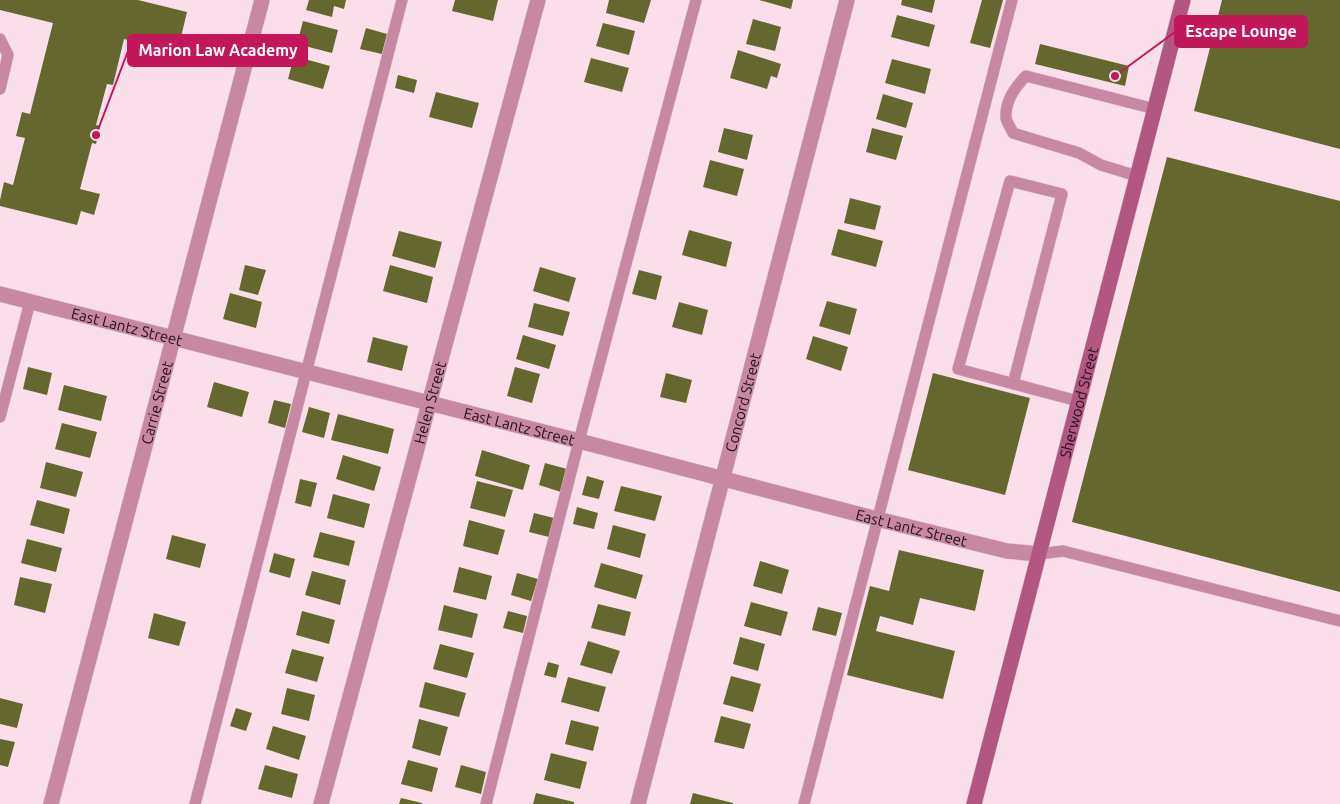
<svg xmlns="http://www.w3.org/2000/svg" width="1340" height="804" font-family="Ubuntu,sans-serif">
  <rect width="100%" height="100%" fill="#fadfea"/>
  <g fill="#65682e">
    <path d="M0,0H138L187,12L181,37L172,35L169,50L124,39L113,85L107,84L96,125L100,126L96,144L92,143L80,189L100,194L94,215L81,211L77,225L0,206V200L4,182L13,185L25,138L16,136L22,112L30,114L53,23L0,10Z"/>
    <path d="M309,0H346L344,9L334,6L332,17L306,10Z"/>
    <path d="M455,0H498L493,21L452,11Z"/>
    <path d="M609,0H651L644,23L606,13Z"/>
    <path d="M759,0H793L791,9Z"/>
    <path d="M902,0H935L932,13L901,5Z"/>
    <path d="M982,0H1003L990,48L970,43Z"/>
    <path d="M1222,0H1340V149L1194,111Z"/>
    <path d="M897,15L935,25L929,47L891,37Z"/>
    <path d="M753,19L781,27L775,51L746,44Z"/>
    <path d="M303,21L338,30L332,53L297,44Z"/>
    <path d="M603,23L635,31L629,55L596,46Z"/>
    <path d="M366,28L387,34L382,54L360,49Z"/>
    <path d="M1040,44L1129,66L1125,86L1035,64Z"/>
    <path d="M738,50L781,64L777,78L771,76L767,89L730,78Z"/>
    <path d="M294,56L330,66L323,89L288,79Z"/>
    <path d="M591,58L629,68L622,92L584,82Z"/>
    <path d="M892,59L931,69L925,94L885,83Z"/>
    <path d="M398,75L417,80L414,93L395,88Z"/>
    <path d="M436,92L479,103L472,128L429,117Z"/>
    <path d="M883,94L913,103L906,128L876,119Z"/>
    <path d="M724,128L753,135L747,160L718,152Z"/>
    <path d="M872,128L903,136L896,160L866,152Z"/>
    <path d="M1167,157L1340,201V592L1072,522Z"/>
    <path d="M710,160L744,169L737,196L703,187Z"/>
    <path d="M850,198L881,206L875,230L844,223Z"/>
    <path d="M838,229L883,241L876,267L831,255Z"/>
    <path d="M689,230L732,242L726,267L682,255Z"/>
    <path d="M399,231L442,242L435,268L392,256Z"/>
    <path d="M245,265L266,270L258,295L239,290Z"/>
    <path d="M390,265L433,277L427,303L383,291Z"/>
    <path d="M540,267L576,278L569,302L533,291Z"/>
    <path d="M639,270L662,276L656,300L632,294Z"/>
    <path d="M230,293L262,302L256,328L223,319Z"/>
    <path d="M827,301L857,309L850,335L819,326Z"/>
    <path d="M679,302L708,310L702,335L672,327Z"/>
    <path d="M534,303L570,312L563,336L528,327Z"/>
    <path d="M523,335L556,345L549,369L516,359Z"/>
    <path d="M813,336L848,347L841,371L806,359Z"/>
    <path d="M373,337L408,346L402,371L367,362Z"/>
    <path d="M28,367L52,373L47,395L23,389Z"/>
    <path d="M515,367L540,374L532,403L507,396Z"/>
    <path d="M666,373L692,380L686,403L660,397Z"/>
    <path d="M933,373L1030,398L1005,495L908,470Z"/>
    <path d="M214,382L249,392L242,417L207,407Z"/>
    <path d="M64,385L107,396L101,421L58,410Z"/>
    <path d="M274,400L291,404L285,428L268,423Z"/>
    <path d="M309,407L330,413L324,438L302,432Z"/>
    <path d="M338,414L394,429L388,454L331,440Z"/>
    <path d="M62,423L97,432L90,458L55,449Z"/>
    <path d="M482,450L530,465L523,490L475,476Z"/>
    <path d="M343,455L381,467L374,491L336,479Z"/>
    <path d="M46,462L83,472L76,497L40,488Z"/>
    <path d="M545,463L567,469L561,492L539,485Z"/>
    <path d="M587,476L604,481L599,499L582,495Z"/>
    <path d="M300,479L317,483L311,507L295,503Z"/>
    <path d="M477,481L513,490L505,517L470,508Z"/>
    <path d="M621,486L662,496L655,521L614,511Z"/>
    <path d="M333,494L370,504L364,528L327,518Z"/>
    <path d="M37,500L70,509L64,534L30,525Z"/>
    <path d="M577,507L598,513L594,529L573,524Z"/>
    <path d="M534,513L554,518L549,537L529,532Z"/>
    <path d="M469,520L505,530L498,555L463,546Z"/>
    <path d="M613,525L646,534L640,558L607,549Z"/>
    <path d="M320,532L355,541L349,566L313,557Z"/>
    <path d="M172,535L206,544L200,568L166,559Z"/>
    <path d="M27,539L62,548L56,572L21,563Z"/>
    <path d="M899,550L984,570L975,611L920,598L913,625L880,616L876,631L955,651L943,699L847,675L870,586L889,591Z"/>
    <path d="M274,553L295,559L290,578L269,572Z"/>
    <path d="M760,561L789,570L782,594L753,586Z"/>
    <path d="M601,563L643,575L636,599L594,587Z"/>
    <path d="M459,567L492,576L486,600L453,592Z"/>
    <path d="M312,571L346,580L340,605L305,595Z"/>
    <path d="M517,573L538,579L531,601L511,595Z"/>
    <path d="M20,577L52,584L45,613L14,605Z"/>
    <path d="M751,602L788,612L781,636L744,626Z"/>
    <path d="M598,604L631,612L625,636L591,628Z"/>
    <path d="M444,605L478,614L472,638L438,630Z"/>
    <path d="M818,607L842,613L836,636L812,630Z"/>
    <path d="M302,611L335,620L329,644L296,635Z"/>
    <path d="M508,611L527,616L523,633L503,628Z"/>
    <path d="M154,613L186,622L179,646L148,638Z"/>
    <path d="M740,637L765,644L758,671L733,664Z"/>
    <path d="M588,641L620,651L612,674L580,665Z"/>
    <path d="M440,644L474,653L467,678L433,669Z"/>
    <path d="M292,649L324,657L317,682L285,673Z"/>
    <path d="M548,662L559,665L556,678L544,675Z"/>
    <path d="M731,676L761,684L753,712L723,704Z"/>
    <path d="M568,677L606,687L599,712L561,702Z"/>
    <path d="M425,682L466,693L459,717L419,707Z"/>
    <path d="M287,688L315,695L309,721L281,714Z"/>
    <path d="M0,698L23,704L17,728L0,724Z"/>
    <path d="M236,708L252,713L246,731L230,726Z"/>
    <path d="M721,716L751,724L744,749L714,742Z"/>
    <path d="M419,719L448,727L440,756L412,748Z"/>
    <path d="M571,720L599,727L593,751L565,744Z"/>
    <path d="M273,726L306,736L299,760L266,749Z"/>
    <path d="M0,739L15,742L8,767L0,765Z"/>
    <path d="M551,753L587,762L580,789L544,780Z"/>
    <path d="M408,760L438,768L432,792L401,784Z"/>
    <path d="M265,765L298,774L292,798L258,789Z"/>
    <path d="M461,765L486,772L481,794L455,787Z"/>
    <path d="M536,793L574,802V804H533Z"/>
    <path d="M693,793L733,803V804H690Z"/>
    <path d="M401,798L422,803V804H399Z"/>
  </g>
  <g fill="none" stroke-linecap="round" stroke-linejoin="round">
    <g stroke="#d4bac4" stroke-width="12">
      <g id="lane">
        <path d="M0,39L8,55L0,89"/>
        <path d="M1137,176L1101,165L1079,153L1013,133C1011,128 1007,123 1006,118C1005,102 1015,87 1026,76L1155,109"/>
        <path d="M1013,384L1062,194L1010,181L958,369L1078,401"/>
        <path d="M0,417L30,302"/>
        <path d="M1039,554L1063,551L1340,621"/>
        <path d="M195,804L402,0"/>
        <path d="M486,804L579,441L696,0"/>
        <path d="M804,804L1012,0"/>
      </g>
    </g>
    <g stroke="#d4bac4" stroke-width="16">
      <g id="street">
        <path id="s1" d="M0,294L579,441L877,519L1007,551L1039,554"/>
        <path id="s2" d="M51,804L262,0"/>
        <path id="s3" d="M321,804L538,0"/>
        <path id="s4" d="M638,804L847,0"/>
      </g>
    </g>
    <g stroke="#d4bac4" stroke-width="16">
      <g id="secondary">
        <path id="s5" d="M974,804L1183,0"/>
      </g>
    </g>
    <use href="#lane" stroke="#c888a3" stroke-width="11"/>
    <use href="#street" stroke="#c888a3" stroke-width="15"/>
    <use href="#secondary" stroke="#b25782" stroke-width="15"/>
  </g>
  <g text-anchor="middle" dominant-baseline="central" stroke-width="5" stroke-linejoin="round" paint-order="stroke">
    <g font-size="15" fill="#250f19" stroke="#fadfea">
      <text stroke="none"><textPath href="#s1" startOffset="131">East Lantz Street</textPath></text>
      <text stroke="none"><textPath href="#s2" startOffset="415">Carrie Street</textPath></text>
      <text stroke="none"><textPath href="#s3" startOffset="416">Helen Street</textPath></text>
      <text stroke="none"><textPath href="#s4" startOffset="415">Concord Street</textPath></text>
      <text stroke="none"><textPath href="#s5" startOffset="415">Sherwood Street</textPath></text>
      <text stroke="none"><textPath href="#s1" startOffset="536">East Lantz Street</textPath></text>
      <text stroke="none"><textPath href="#s1" startOffset="941">East Lantz Street</textPath></text>
    </g>
  </g>
  <path fill="none" stroke="#c2185b" stroke-width="2" d="M1115 76L1175 32M96 135L128 51"/>
  <g fill="#c2185b" stroke="#fadfea" stroke-width="2">
    <circle cx="1115" cy="76" r="5"/>
    <circle cx="96" cy="135" r="5"/>
  </g>
  <g fill="#c2185b" stroke="#c2185b" stroke-width="2">
    <rect x="1175" y="16" width="132" height="31" rx="5"/>
    <rect x="128" y="35" width="179" height="31" rx="5"/>
  </g>
  <g font-size="16" text-anchor="middle" font-weight="bold" fill="#fff">
    <text x="1241" y="37">Escape Lounge</text>
    <text x="218" y="56">Marion Law Academy</text>
  </g>
</svg>
